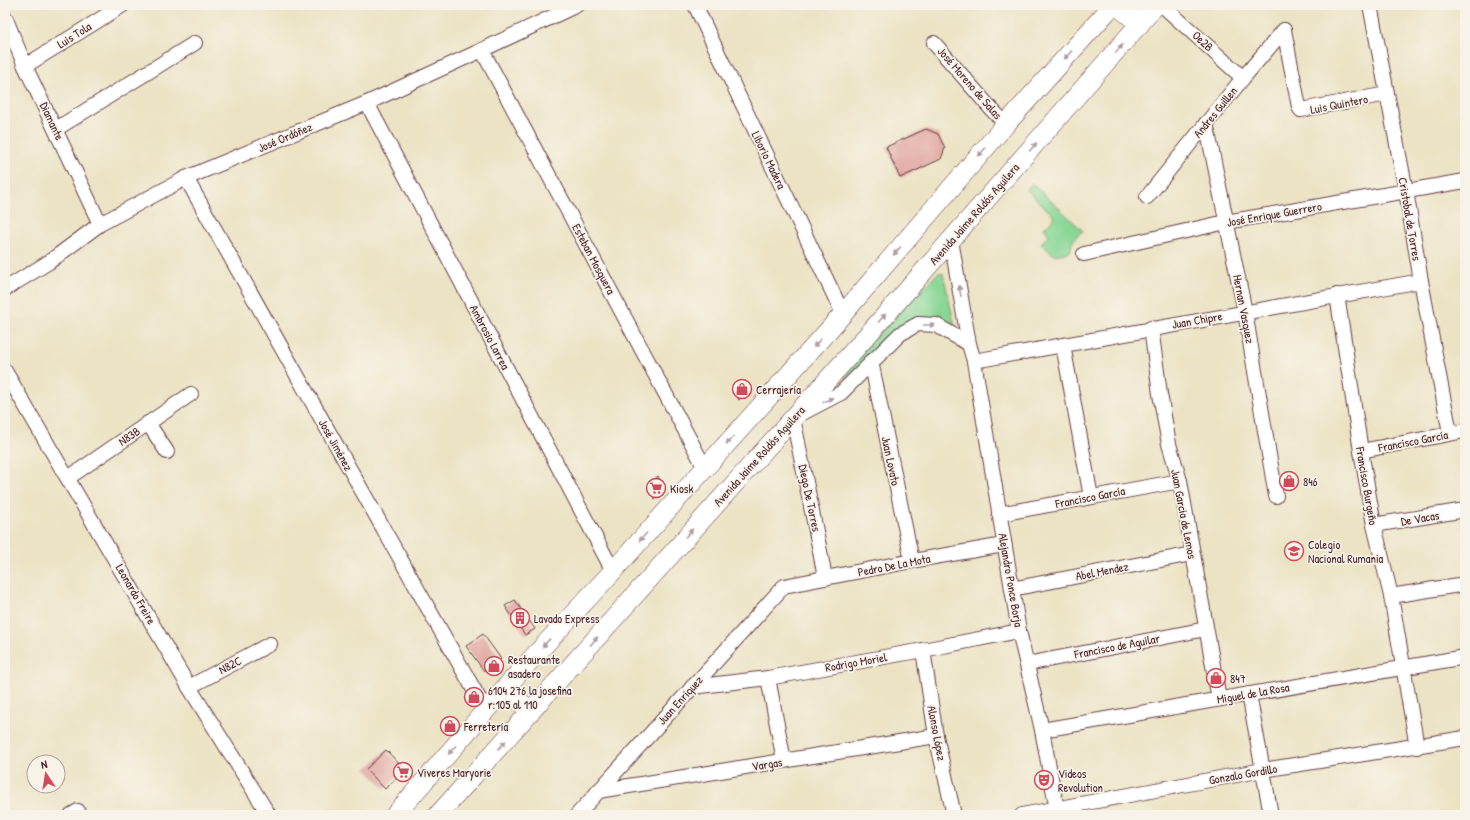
<svg xmlns="http://www.w3.org/2000/svg" width="1470" height="820" font-family="'Patrick Hand',sans-serif">
  <rect width="100%" height="100%" fill="#f7f3e8"/>
  <filter id="ink" filterUnits="userSpaceOnUse"><feTurbulence type="fractalNoise" baseFrequency=".025" numOctaves="2"/><feDisplacementMap in="SourceGraphic" scale="8" xChannelSelector="R" yChannelSelector="G"/><feConvolveMatrix kernelMatrix="1 2 1 2 8 2 1 2 1" color-interpolation-filters="sRGB"/></filter>
  <filter id="wash" filterUnits="userSpaceOnUse"><feTurbulence type="fractalNoise" baseFrequency=".012" numOctaves="4" result="noise"/><feDisplacementMap in="SourceGraphic" scale="16" xChannelSelector="R" yChannelSelector="G"/><feGaussianBlur stdDeviation="0.9" result="paint"/><feColorMatrix in="noise" values="0 0 0 0 0 0 0 0 0 0 0 0 0 0 0 0 0 1.4 0 .05"/><feComposite in="paint" operator="in"/></filter>
  <g filter="url(#wash)">
    <rect width="100%" height="100%" fill="#ece3c4"/>
    <g fill="#89d796" stroke="#6a7b60">
      <path d="M1032,183L1083,231C1074,236 1072,242 1070,252L1053,255L1041,243L1049,235L1044,228L1055,217L1026,189Z"/>
      <path d="M938,273H943L955,327L937,318L918,319L847,379L840,374Z"/>
    </g>
    <g id="blocks">
      <g fill="#de9d98">
        <path d="M926,129L938,134L945,148L941,159L900,178L886,147Z"/>
        <path d="M743,381L751,388L739,400L734,391Z"/>
        <path d="M658,476L663,491L655,499L650,484Z"/>
        <path d="M515,600L535,629L525,635L505,606Z"/>
        <path d="M483,634L501,659L484,671L466,646Z"/>
        <path d="M386,750L405,770L385,789L366,769Z"/>
      </g>
    </g>
  </g>
  <g filter="url(#ink)">
    <use href="#blocks" fill-opacity="0" stroke="#623c42" stroke-width="1"/>
    <g fill="none" stroke-linecap="round" stroke-linejoin="round">
      <g stroke="#623c42" stroke-width="16">
        <g id="street">
          <path d="M695,5L843,314"/>
          <path d="M1162,5L1243,78"/>
          <path d="M1370,5L1406,191L1421,281L1450,433"/>
          <path d="M5,17L25,66L100,224"/>
          <path d="M1284,30L1299,107L1301,110L1387,94"/>
          <path d="M934,43L992,110L1006,124"/>
          <path d="M482,50L705,468"/>
          <path d="M25,66L123,5"/>
          <path d="M367,103L613,571"/>
          <path d="M1206,123L1245,312L1276,496"/>
          <path d="M56,129L195,43"/>
          <path d="M186,178L486,711"/>
          <path d="M1147,197L1243,78L1284,30"/>
          <path d="M951,240L969,344L974,361L1019,631L1042,730L1058,815"/>
          <path d="M1084,254L1226,222L1465,181"/>
          <path d="M5,289L49,262L100,224L186,178L367,103L482,50L577,5"/>
          <path d="M1337,295L1361,451L1374,525L1391,596L1417,747"/>
          <path d="M1151,328L1160,394L1169,444L1180,481L1219,699"/>
          <path d="M1063,345L1091,497"/>
          <path d="M871,361L912,561"/>
          <path d="M974,361L1421,281"/>
          <path d="M5,371L189,687L269,815"/>
          <path d="M148,423L167,452"/>
          <path d="M1361,451L1465,431"/>
          <path d="M68,478L191,394"/>
          <path d="M999,514L1180,481"/>
          <path d="M1374,525L1465,510"/>
          <path d="M825,578L819,546L793,418L841,393L900,334L918,324L936,325L969,344"/>
          <path d="M1012,589L1192,554"/>
          <path d="M1391,596L1465,584"/>
          <path d="M923,650L936,736L954,815"/>
          <path d="M1027,664L1206,629"/>
          <path d="M768,678L784,761"/>
          <path d="M189,687L270,644"/>
          <path d="M692,687L768,678L923,650L1019,631"/>
          <path d="M1249,694L1271,815"/>
          <path d="M1042,730L1465,657"/>
          <path d="M598,791L936,736"/>
          <path d="M71,815L78,811"/>
          <path d="M577,815L784,586L912,561L1004,545"/>
          <path d="M1022,815L1263,770L1465,738"/>
        </g>
      </g>
      <g stroke="#623c42" stroke-width="20">
        <g id="secondary">
          <path d="M1116,5L1140,24"/>
          <path d="M505,688L531,712"/>
          <path d="M395,815L512,680L613,571L843,314L1006,124L1113,5"/>
          <path d="M438,815L889,311L1156,5"/>
        </g>
      </g>
      <use href="#street" stroke="#fff" stroke-width="14"/>
      <use href="#secondary" stroke="#fff" stroke-width="19"/>
    </g>
    <defs><path id="oneway-solid" d="M-6-.8H1V-3.2L6.5 0L1 3.2V.8H-6Z"/></defs>
    <g fill="#ae9aa0">
      <use href="#oneway-solid" transform="translate(1119 49) rotate(-49)"/>
      <use href="#oneway-solid" transform="translate(1068 55) rotate(132)"/>
      <use href="#oneway-solid" transform="translate(1033 147) rotate(-49)"/>
      <use href="#oneway-solid" transform="translate(982 152) rotate(131)"/>
      <use href="#oneway-solid" transform="translate(897 251) rotate(131)"/>
      <use href="#oneway-solid" transform="translate(960 291) rotate(-100)"/>
      <use href="#oneway-solid" transform="translate(882 318) rotate(-48)"/>
      <use href="#oneway-solid" transform="translate(929 325)"/>
      <use href="#oneway-solid" transform="translate(817 343) rotate(132)"/>
      <use href="#oneway-solid" transform="translate(828 400) rotate(-28)"/>
      <use href="#oneway-solid" transform="translate(730 440) rotate(132)"/>
      <use href="#oneway-solid" transform="translate(689 533) rotate(-48)"/>
      <use href="#oneway-solid" transform="translate(643 537) rotate(132)"/>
      <use href="#oneway-solid" transform="translate(594 641) rotate(-49)"/>
      <use href="#oneway-solid" transform="translate(546 643) rotate(133)"/>
      <use href="#oneway-solid" transform="translate(502 745) rotate(-48)"/>
      <use href="#oneway-solid" transform="translate(452 750) rotate(131)"/>
    </g>
  </g>
  <defs>
    <g id="shop-ring" transform="scale(1)"><circle r="9.5" fill="#f7f3e8" stroke="#d1495b" stroke-width="1.5"/><path d="M-5-2.5h2.3a2.7 3.5 0 0 1 5.4 0H5L5.5 6h-11ZM-1.5-2.5h3a1.5 2.3 0 0 0-3 0Z" fill="#d1495b"/></g>
    <g id="supermarket-ring" transform="scale(1)"><circle r="9.5" fill="#f7f3e8" stroke="#d1495b" stroke-width="1.5"/><path d="M-6-5.5h2.5l.6 2H6L4.5 2H-2.5L-4.4-4H-6ZM-1.5 3.2a1.3 1.3 0 1 0 .1 0ZM3 3.2a1.3 1.3 0 1 0 .1 0Z" fill="#d1495b"/></g>
    <g id="university-ring" transform="scale(1)"><circle r="9.5" fill="#f7f3e8" stroke="#d1495b" stroke-width="1.5"/><path d="M0-5L7-2L0 1L-7-2ZM-4 1L0 2.5L4 1V4Q0 6-4 4Z" fill="#d1495b"/></g>
    <g id="building-ring" transform="scale(1)"><circle r="9.5" fill="#f7f3e8" stroke="#d1495b" stroke-width="1.5"/><path d="M-4-6H4V6H1V3H-1V6H-4ZM-2.5-4.3h1.7v1.8h-1.7ZM.8-4.3h1.7v1.8H.8ZM-2.5-1h1.7V.8h-1.7ZM.8-1h1.7V.8H.8Z" fill="#d1495b"/></g>
    <g id="theatre-ring" transform="scale(1)"><circle r="9.5" fill="#f7f3e8" stroke="#d1495b" stroke-width="1.5"/><path d="M-5-5.5Q0-4 5-5.5V0Q5 5 0 6Q-5 5-5 0ZM-3.3-2.5H-1v1.5H-3.3ZM1-2.5H3.3v1.5H1ZM-2.8 1Q0 5.5 2.8 1Z" fill="#d1495b"/></g>
  </defs>
  <g fill-rule="evenodd">
    <use href="#shop-ring" x="742" y="389"/>
    <use href="#shop-ring" x="1289" y="481"/>
    <use href="#supermarket-ring" x="656" y="488"/>
    <use href="#university-ring" x="1294" y="551"/>
    <use href="#building-ring" x="520" y="618"/>
    <use href="#shop-ring" x="494" y="666"/>
    <use href="#shop-ring" x="1216" y="678"/>
    <use href="#shop-ring" x="474" y="697"/>
    <use href="#shop-ring" x="450" y="726"/>
    <use href="#supermarket-ring" x="403" y="772"/>
    <use href="#theatre-ring" x="1044" y="780"/>
  </g>
  <g text-anchor="middle" dominant-baseline="central" stroke-width="3.5" stroke-linejoin="round" paint-order="stroke">
    <g font-size="12" fill="#4a1f2b" stroke="#f7f3e8">
      <text transform="translate(74 35) rotate(-32)">Luis Tola</text>
      <text transform="translate(1203 41) rotate(42)">Oe2B</text>
      <text transform="translate(970 83) rotate(49)">José Moreno de Salas</text>
      <text transform="translate(1339 104) rotate(-11)">Luis Quintero</text>
      <text transform="translate(1215 112) rotate(-51)">Andres Guillen</text>
      <text transform="translate(52 121) rotate(65)">Diamante</text>
      <text transform="translate(285 137) rotate(-23)">José Ordóñez</text>
      <text transform="translate(769 160) rotate(64)">Liborio Madera</text>
      <text transform="translate(974 214) rotate(-49)">Avenida Jaime Roldós Aguilera</text>
      <text transform="translate(1274 214) rotate(-10)">José Enrique Guerrero</text>
      <text transform="translate(1410 219) rotate(80)">Cristobal de Torres</text>
      <text transform="translate(594 259) rotate(62)">Esteban Mosquera</text>
      <text transform="translate(1244 309) rotate(79)">Hernan Vasquez</text>
      <text transform="translate(1197 320) rotate(-10)">Juan Chipre</text>
      <text transform="translate(490 337) rotate(62)">Ambrosio Larrea</text>
      <text transform="translate(129 436) rotate(-34)">N83B</text>
      <text transform="translate(1413 441) rotate(-11)">Francisco García</text>
      <text transform="translate(336 445) rotate(61)">José Jiménez</text>
      <text transform="translate(759 456) rotate(-48)">Avenida Jaime Roldós Aguilera</text>
      <text transform="translate(891 461) rotate(78)">Juan Lovato</text>
      <text transform="translate(1367 486) rotate(80)">Francisco Burgeño</text>
      <text transform="translate(1090 497) rotate(-11)">Francisco García</text>
      <text transform="translate(810 498) rotate(78)">Diego De Torres</text>
      <text transform="translate(1184 514) rotate(79)">Juan Garcia de Lemos</text>
      <text transform="translate(1420 518) rotate(-10)">De Vacas</text>
      <text transform="translate(894 565) rotate(-11)">Pedro De La Mota</text>
      <text transform="translate(1102 571) rotate(-11)">Abel Mendez</text>
      <text transform="translate(1011 580) rotate(80)">Alejandro Ponce Borja</text>
      <text transform="translate(136 594) rotate(60)">Leonardo Freire</text>
      <text transform="translate(1117 646) rotate(-11)">Francisco de Aguilar</text>
      <text transform="translate(856 662) rotate(-10)">Rodrigo Moriel</text>
      <text transform="translate(230 665) rotate(-28)">N82C</text>
      <text transform="translate(1253 693) rotate(-10)">Miguel de la Rosa</text>
      <text transform="translate(680 700) rotate(-48)">Juan Enriquez</text>
      <text transform="translate(937 733) rotate(79)">Alonso López</text>
      <text transform="translate(767 764) rotate(-9)">Vargas</text>
      <text transform="translate(1243 774) rotate(-10)">Gonzalo Gordillo</text>
    </g>
    <g font-size="12" fill="#4a1f2b" stroke="#f7f3e8" text-anchor="start">
      <text x="756" y="389">Cerrajería</text>
      <text x="1303" y="481">846</text>
      <text x="670" y="488">Kiosk</text>
      <text x="1308" y="544">Colegio<tspan x="1308" dy="14">Nacional Rumania</tspan></text>
      <text x="534" y="618">Lavado Express</text>
      <text x="508" y="659">Restaurante<tspan x="508" dy="14">asadero</tspan></text>
      <text x="1230" y="678">847</text>
      <text x="488" y="690">6104 276 la josefina<tspan x="488" dy="14">r:105 al 110</tspan></text>
      <text x="464" y="726">Ferretería</text>
      <text x="417" y="772">Viveres Maryorie</text>
      <text x="1058" y="773">Videos<tspan x="1058" dy="14">Revolution</tspan></text>
    </g>
  </g>
  <rect width="1470" height="820" fill="none" stroke="#f7f3e8" stroke-width="20"/>
  <g transform="translate(46 774) rotate(348)"><circle r="19" fill="#f7f3e8" stroke="#b29e9c"/>
  <path d="M0-3L7 15L0 10L-7 15Z" fill="#d1495b"/>
  <text y="-6" font-size="11" font-weight="bold" text-anchor="middle" fill="#4a1f2b">N</text>
  </g>
</svg>
